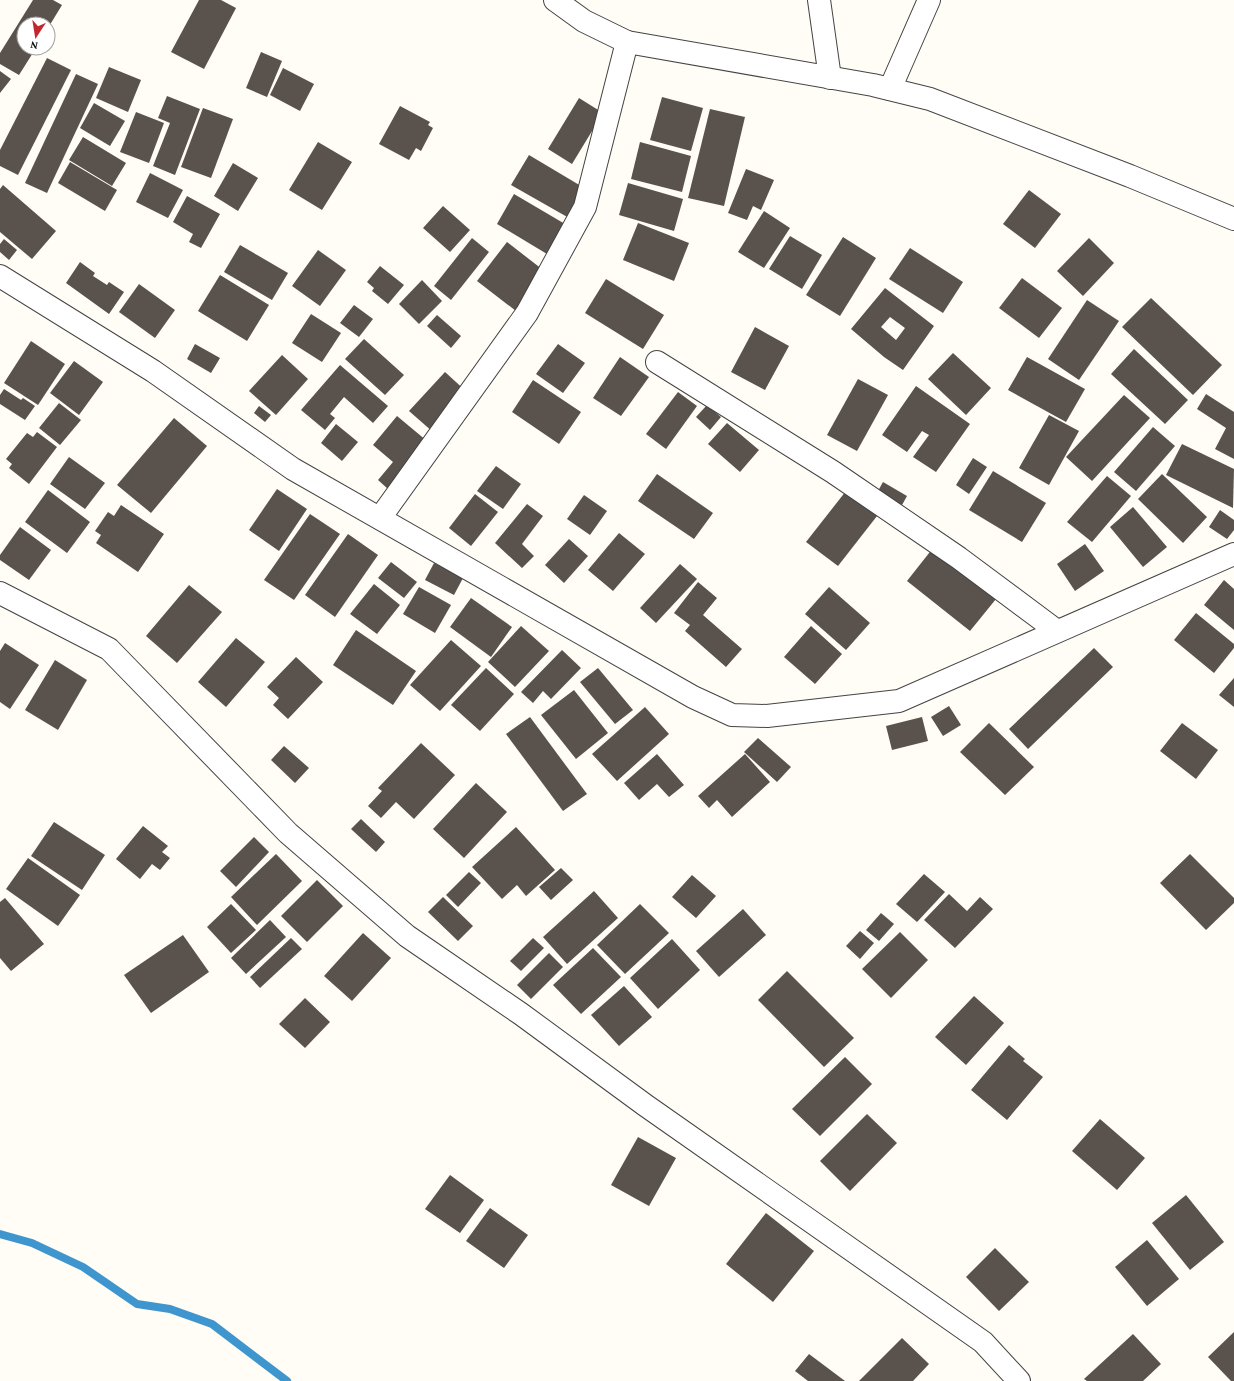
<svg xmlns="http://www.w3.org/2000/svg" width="1234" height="1381" font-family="'Crimson Pro',serif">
  <rect width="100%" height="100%" fill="#fffdf5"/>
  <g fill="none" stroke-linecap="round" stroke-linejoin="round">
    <path stroke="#3f96cf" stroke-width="8" d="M0,1234L32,1243L83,1267L137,1304L170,1309L212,1324L287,1381"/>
  </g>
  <g fill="#5a524d" fill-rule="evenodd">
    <path d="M33,0H53L62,5L48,28V24H24V48H36L19,75L0,64V53Z"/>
    <path d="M199,0H221L236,8L204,69L171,52Z"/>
    <path d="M261,52L282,61L267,97L246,88Z"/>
    <path d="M47,58L71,70L18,175L0,166V150Z"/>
    <path d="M109,67L141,80L128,112L96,98Z"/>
    <path d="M283,68L314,84L300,111L270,95Z"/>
    <path d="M0,71L11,79L0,93Z"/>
    <path d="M76,74L98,84L47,193L25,183Z"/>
    <path d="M167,96L200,109L175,175L153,166L170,123L158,118Z"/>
    <path d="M662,97L703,108L691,151L650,140Z"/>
    <path d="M579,98L603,113L572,164L548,149Z"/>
    <path d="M94,103L125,121L110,146L80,128Z"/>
    <path d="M400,106L430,122L428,125L433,128L421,151L416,148L409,160L379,144Z"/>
    <path d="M203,108L233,119L211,178L181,167Z"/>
    <path d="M710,109L745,117L724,206L688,198Z"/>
    <path d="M136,112L164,123L149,163L120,152Z"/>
    <path d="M83,137L126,163L112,186L69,160Z"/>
    <path d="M318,142L352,162L322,210L289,190Z"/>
    <path d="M640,142L691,156L682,192L631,179Z"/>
    <path d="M529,155L586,189L569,218L511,185Z"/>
    <path d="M70,162L117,190L105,211L58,183Z"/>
    <path d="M233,163L258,178L238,211L214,196Z"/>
    <path d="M746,169L774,180L761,210L753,206L747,220L728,213Z"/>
    <path d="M150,173L183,190L168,218L136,202Z"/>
    <path d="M628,183L683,199L674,231L619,215Z"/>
    <path d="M3,185L56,231L32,259L0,232V189Z"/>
    <path d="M1029,190L1061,214L1035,248L1003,224Z"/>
    <path d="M514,194L565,224L547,254L497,224Z"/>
    <path d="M187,196L220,214L201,248L189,242L193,234L173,222Z"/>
    <path d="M443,206L470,230L450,252L423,228Z"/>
    <path d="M764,211L790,228L764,268L738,252Z"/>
    <path d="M638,223L689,243L674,281L623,260Z"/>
    <path d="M790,236L822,255L802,289L769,269Z"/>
    <path d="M843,237L876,258L840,316L806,295Z"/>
    <path d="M472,238L489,252L451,300L434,286Z"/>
    <path d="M1089,238L1114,263L1083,296L1057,271Z"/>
    <path d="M4,239L17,250L9,260L0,252V244Z"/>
    <path d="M507,242L547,273L516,311L477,281Z"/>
    <path d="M240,245L288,273L272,300L224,272Z"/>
    <path d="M910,248L963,282L943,313L889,279Z"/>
    <path d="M318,250L346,270L320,306L292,286Z"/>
    <path d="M80,262L95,273L93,276L107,285L109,282L124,292L109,314L66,283Z"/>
    <path d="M380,266L404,285L388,304L372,291L374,288L367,282Z"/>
    <path d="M220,275L269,305L247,341L198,311Z"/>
    <path d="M1022,278L1062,308L1039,338L999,308Z"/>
    <path d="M606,279L664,315L643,349L585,313Z"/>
    <path d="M422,280L442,301L419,324L399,304Z"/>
    <path d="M139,284L175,310L155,338L119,312Z"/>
    <path d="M885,288L934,326L903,370L884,357L851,329ZM890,317L905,328L896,340L881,327Z"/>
    <path d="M1151,298L1222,365L1193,395L1122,327Z"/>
    <path d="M1087,300L1119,321L1079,380L1048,359Z"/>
    <path d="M354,305L373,319L359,337L340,323Z"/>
    <path d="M311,314L341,333L322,362L292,343Z"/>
    <path d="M437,315L461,336L451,348L427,326Z"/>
    <path d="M755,327L789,346L765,390L731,372Z"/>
    <path d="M364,339L404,375L385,395L345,359Z"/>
    <path d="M31,341L65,364L38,405L4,383Z"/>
    <path d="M195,344L220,358L211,373L187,359Z"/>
    <path d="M558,344L585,363L563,393L536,374Z"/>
    <path d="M1134,349L1188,400L1165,424L1111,374Z"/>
    <path d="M953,353L991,388L966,415L928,379Z"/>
    <path d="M282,355L308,379L276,415L249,391Z"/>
    <path d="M620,357L649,377L621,416L593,398Z"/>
    <path d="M1027,357L1085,389L1066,422L1008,390Z"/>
    <path d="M74,361L103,382L79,415L50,393Z"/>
    <path d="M340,365L388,406L373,423L344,397L330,414L335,418L325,430L301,410Z"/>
    <path d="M445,372L468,393L433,432L409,411Z"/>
    <path d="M858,379L888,395L857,451L827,435Z"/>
    <path d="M533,380L581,412L559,444L512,412Z"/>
    <path d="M916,386L970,424L936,472L913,457L929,435L922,431L907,452L882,435Z"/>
    <path d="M4,389L21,400L23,398L35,406L25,420L0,404V395Z"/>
    <path d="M678,392L697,406L666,449L646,434Z"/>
    <path d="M1206,394L1234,412V459L1215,449L1226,428L1197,409Z"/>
    <path d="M1124,395L1150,418L1092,481L1066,457Z"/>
    <path d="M59,403L81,420L60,445L39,428Z"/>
    <path d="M707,405L721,417L710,430L696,417Z"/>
    <path d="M259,406L271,415L265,422L254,413Z"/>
    <path d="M1049,415L1079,431L1049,485L1019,468Z"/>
    <path d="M397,416L439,451L398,498L378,480L393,462L373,445Z"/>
    <path d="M174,418L207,446L151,513L117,485Z"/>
    <path d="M727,423L759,450L740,472L708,444Z"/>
    <path d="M336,424L358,442L342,461L321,443Z"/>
    <path d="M1153,427L1175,446L1136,491L1114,472Z"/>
    <path d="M37,432L57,447L29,484L9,468L12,464L6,459L27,433L33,437Z"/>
    <path d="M1182,444L1234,469L1233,508L1166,475Z"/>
    <path d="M69,457L105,483L85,509L50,484Z"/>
    <path d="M973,458L987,467L969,494L956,485Z"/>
    <path d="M496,466L521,484L503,509L477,491Z"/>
    <path d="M993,471L1046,503L1022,542L969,510Z"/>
    <path d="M657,474L713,513L694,539L638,501Z"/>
    <path d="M1162,474L1207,517L1183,543L1138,499Z"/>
    <path d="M1107,476L1131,496L1092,542L1067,522Z"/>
    <path d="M883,482L907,496L902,505L878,491Z"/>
    <path d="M277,489L307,509L279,551L249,530Z"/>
    <path d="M48,490L90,522L67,553L25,522Z"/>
    <path d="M846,491L877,516L838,566L806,542Z"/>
    <path d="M475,494L498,512L471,546L449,528Z"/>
    <path d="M584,495L607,511L590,535L567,519Z"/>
    <path d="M527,504L543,516L522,544L534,556L522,568L495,543Z"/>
    <path d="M121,505L164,534L138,572L96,543L101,535L95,531L108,512L114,516Z"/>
    <path d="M1133,507L1167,547L1143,567L1110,527Z"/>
    <path d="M1220,510L1234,520V530L1227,539L1209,527Z"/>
    <path d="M310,514L340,534L294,600L264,580Z"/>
    <path d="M20,527L51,550L29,580L0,560V555Z"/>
    <path d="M619,533L645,554L613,591L588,570Z"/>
    <path d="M348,534L378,555L335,617L305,595Z"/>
    <path d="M569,539L588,556L564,583L545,565Z"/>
    <path d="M1085,544L1104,571L1075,591L1057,564Z"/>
    <path d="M933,548L996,599L970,631L907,581Z"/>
    <path d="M391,562L417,582L404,598L378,578Z"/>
    <path d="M434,563L463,578L454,595L425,580Z"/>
    <path d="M680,564L697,579L656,623L640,608Z"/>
    <path d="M1224,580L1234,589V630L1204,605Z"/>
    <path d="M698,582L717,598L703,615L742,649L726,667L685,631L690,625L674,613Z"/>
    <path d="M374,584L400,605L377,634L350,614Z"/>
    <path d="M189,585L222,612L177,663L146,636Z"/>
    <path d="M419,587L451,605L435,633L403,614Z"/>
    <path d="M829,587L870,623L846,650L805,614Z"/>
    <path d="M471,598L512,627L491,657L450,627Z"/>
    <path d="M1196,613L1234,644V648L1214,673L1174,640Z"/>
    <path d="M521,626L549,651L515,687L488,662Z"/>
    <path d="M811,626L842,654L815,684L784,657Z"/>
    <path d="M356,630L416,671L393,705L333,665Z"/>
    <path d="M236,638L265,662L226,707L198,682Z"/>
    <path d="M451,640L481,666L440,711L410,685Z"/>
    <path d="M5,643L39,665L10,709L0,702V651Z"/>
    <path d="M1094,648L1113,667L1028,749L1009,729Z"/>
    <path d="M562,650L581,668L551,699L543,691L533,703L521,692Z"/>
    <path d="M296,657L323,682L288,719L273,705L279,698L267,687Z"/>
    <path d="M55,660L87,680L58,730L25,710Z"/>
    <path d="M486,668L514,694L480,731L451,705Z"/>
    <path d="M598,668L633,710L615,724L580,682Z"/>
    <path d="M1234,678V707L1219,695Z"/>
    <path d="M574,690L608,733L576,759L541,715Z"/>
    <path d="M949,706L961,725L943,736L931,717Z"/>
    <path d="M645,707L669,734L617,781L592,754Z"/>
    <path d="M530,717L587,794L563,811L506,734Z"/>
    <path d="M922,717L928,741L892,750L886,726Z"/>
    <path d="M989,723L1034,767L1005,795L960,752Z"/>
    <path d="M1182,723L1218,750L1196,779L1160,751Z"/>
    <path d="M758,738L791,767L777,782L744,752Z"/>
    <path d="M421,743L455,775L414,819L396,802L381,818L368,806L382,791L378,788Z"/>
    <path d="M284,746L309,768L295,783L271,760Z"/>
    <path d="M657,754L684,785L669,797L657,784L639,800L624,783Z"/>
    <path d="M745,754L770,782L732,817L717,800L709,808L698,796Z"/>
    <path d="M476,783L507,812L464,858L433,829Z"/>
    <path d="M361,819L385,842L376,852L351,829Z"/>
    <path d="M54,822L105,855L82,890L31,856Z"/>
    <path d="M143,826L168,846L162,852L170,858L160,870L152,864L140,879L116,859Z"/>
    <path d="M516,827L555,870L526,896L517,885L502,899L472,867Z"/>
    <path d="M254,837L269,852L236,887L220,871Z"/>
    <path d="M276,854L302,881L257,925L231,897Z"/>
    <path d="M1190,854L1234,898V903L1206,930L1160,883Z"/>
    <path d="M28,858L80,895L58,926L6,889Z"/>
    <path d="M561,868L573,880L551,900L539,887Z"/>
    <path d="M469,872L481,883L458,907L446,895Z"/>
    <path d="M924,874L945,892L917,922L896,904Z"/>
    <path d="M692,875L716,896L696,918L672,897Z"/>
    <path d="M317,880L343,906L307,942L281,916Z"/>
    <path d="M594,891L618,918L567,964L543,937Z"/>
    <path d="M949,894L967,911L980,897L993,909L955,948L924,920Z"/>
    <path d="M443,897L473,926L458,941L428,912Z"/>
    <path d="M5,898L44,944L11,971L0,958V902Z"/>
    <path d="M231,904L256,930L231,953L207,927Z"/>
    <path d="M640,904L669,933L625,974L597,945Z"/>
    <path d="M743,909L766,935L719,977L696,951Z"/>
    <path d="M881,913L894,924L879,941L866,930Z"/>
    <path d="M270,920L286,937L246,974L231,958Z"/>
    <path d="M860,931L874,943L860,959L846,946Z"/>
    <path d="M900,932L928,960L891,998L862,969Z"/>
    <path d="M363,933L391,958L352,1001L324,976Z"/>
    <path d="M183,935L209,972L151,1013L124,975Z"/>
    <path d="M291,938L302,949L260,988L250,977Z"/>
    <path d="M533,938L544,948L521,971L510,961Z"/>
    <path d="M672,939L700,970L658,1009L630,978Z"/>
    <path d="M593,948L621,977L581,1014L553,985Z"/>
    <path d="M549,953L563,967L531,999L517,985Z"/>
    <path d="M787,971L854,1038L824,1067L758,1000Z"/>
    <path d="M624,986L652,1017L619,1046L591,1015Z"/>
    <path d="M974,996L1004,1023L966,1065L935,1037Z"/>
    <path d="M305,998L330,1022L305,1048L279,1024Z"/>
    <path d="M1009,1045L1025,1059L1023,1061L1043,1077L1007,1120L971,1090Z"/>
    <path d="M845,1057L872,1084L820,1136L792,1109Z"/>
    <path d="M867,1114L897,1143L850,1191L820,1161Z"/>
    <path d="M1100,1119L1145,1158L1117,1190L1072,1151Z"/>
    <path d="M638,1137L676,1158L649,1206L611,1185Z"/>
    <path d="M450,1175L484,1200L460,1233L425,1209Z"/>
    <path d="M1186,1195L1224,1242L1190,1270L1152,1223Z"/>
    <path d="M490,1208L528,1235L504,1268L466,1241Z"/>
    <path d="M766,1213L814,1251L773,1302L726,1264Z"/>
    <path d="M1147,1240L1179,1279L1147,1306L1115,1267Z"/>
    <path d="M995,1248L1029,1282L999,1311L966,1277Z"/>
    <path d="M1234,1332V1381H1231L1208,1357Z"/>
    <path d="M1133,1334L1161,1364L1143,1381H1087L1084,1379Z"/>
    <path d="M902,1338L929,1364L913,1381H859Z"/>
    <path d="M809,1354L845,1381H808L795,1371Z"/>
  </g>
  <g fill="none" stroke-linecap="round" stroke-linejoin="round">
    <g stroke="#444" stroke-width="24">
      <g id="minor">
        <path d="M555,0L584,21L627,42L873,85L930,99L1130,176L1234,219"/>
        <path d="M819,0L830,78"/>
        <path d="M890,89L929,0"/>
        <path d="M0,276L153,371L293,469L693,697L732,715L767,716L899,701L1234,554"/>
        <path d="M657,362L833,472L959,558L1057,631"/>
        <path d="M380,518L527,313L585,207L627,42"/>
        <path d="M0,593L109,649L288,833L407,936L521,1014L645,1105L983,1342L1019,1381"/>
      </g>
    </g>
    <use href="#minor" stroke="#fff" stroke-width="22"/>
  </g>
  <g transform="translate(36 36) rotate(192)"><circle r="19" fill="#ffffff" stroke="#a0a0a0"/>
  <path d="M0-3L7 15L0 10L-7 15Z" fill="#c4262e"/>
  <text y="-6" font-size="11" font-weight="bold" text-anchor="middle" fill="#111111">N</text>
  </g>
</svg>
